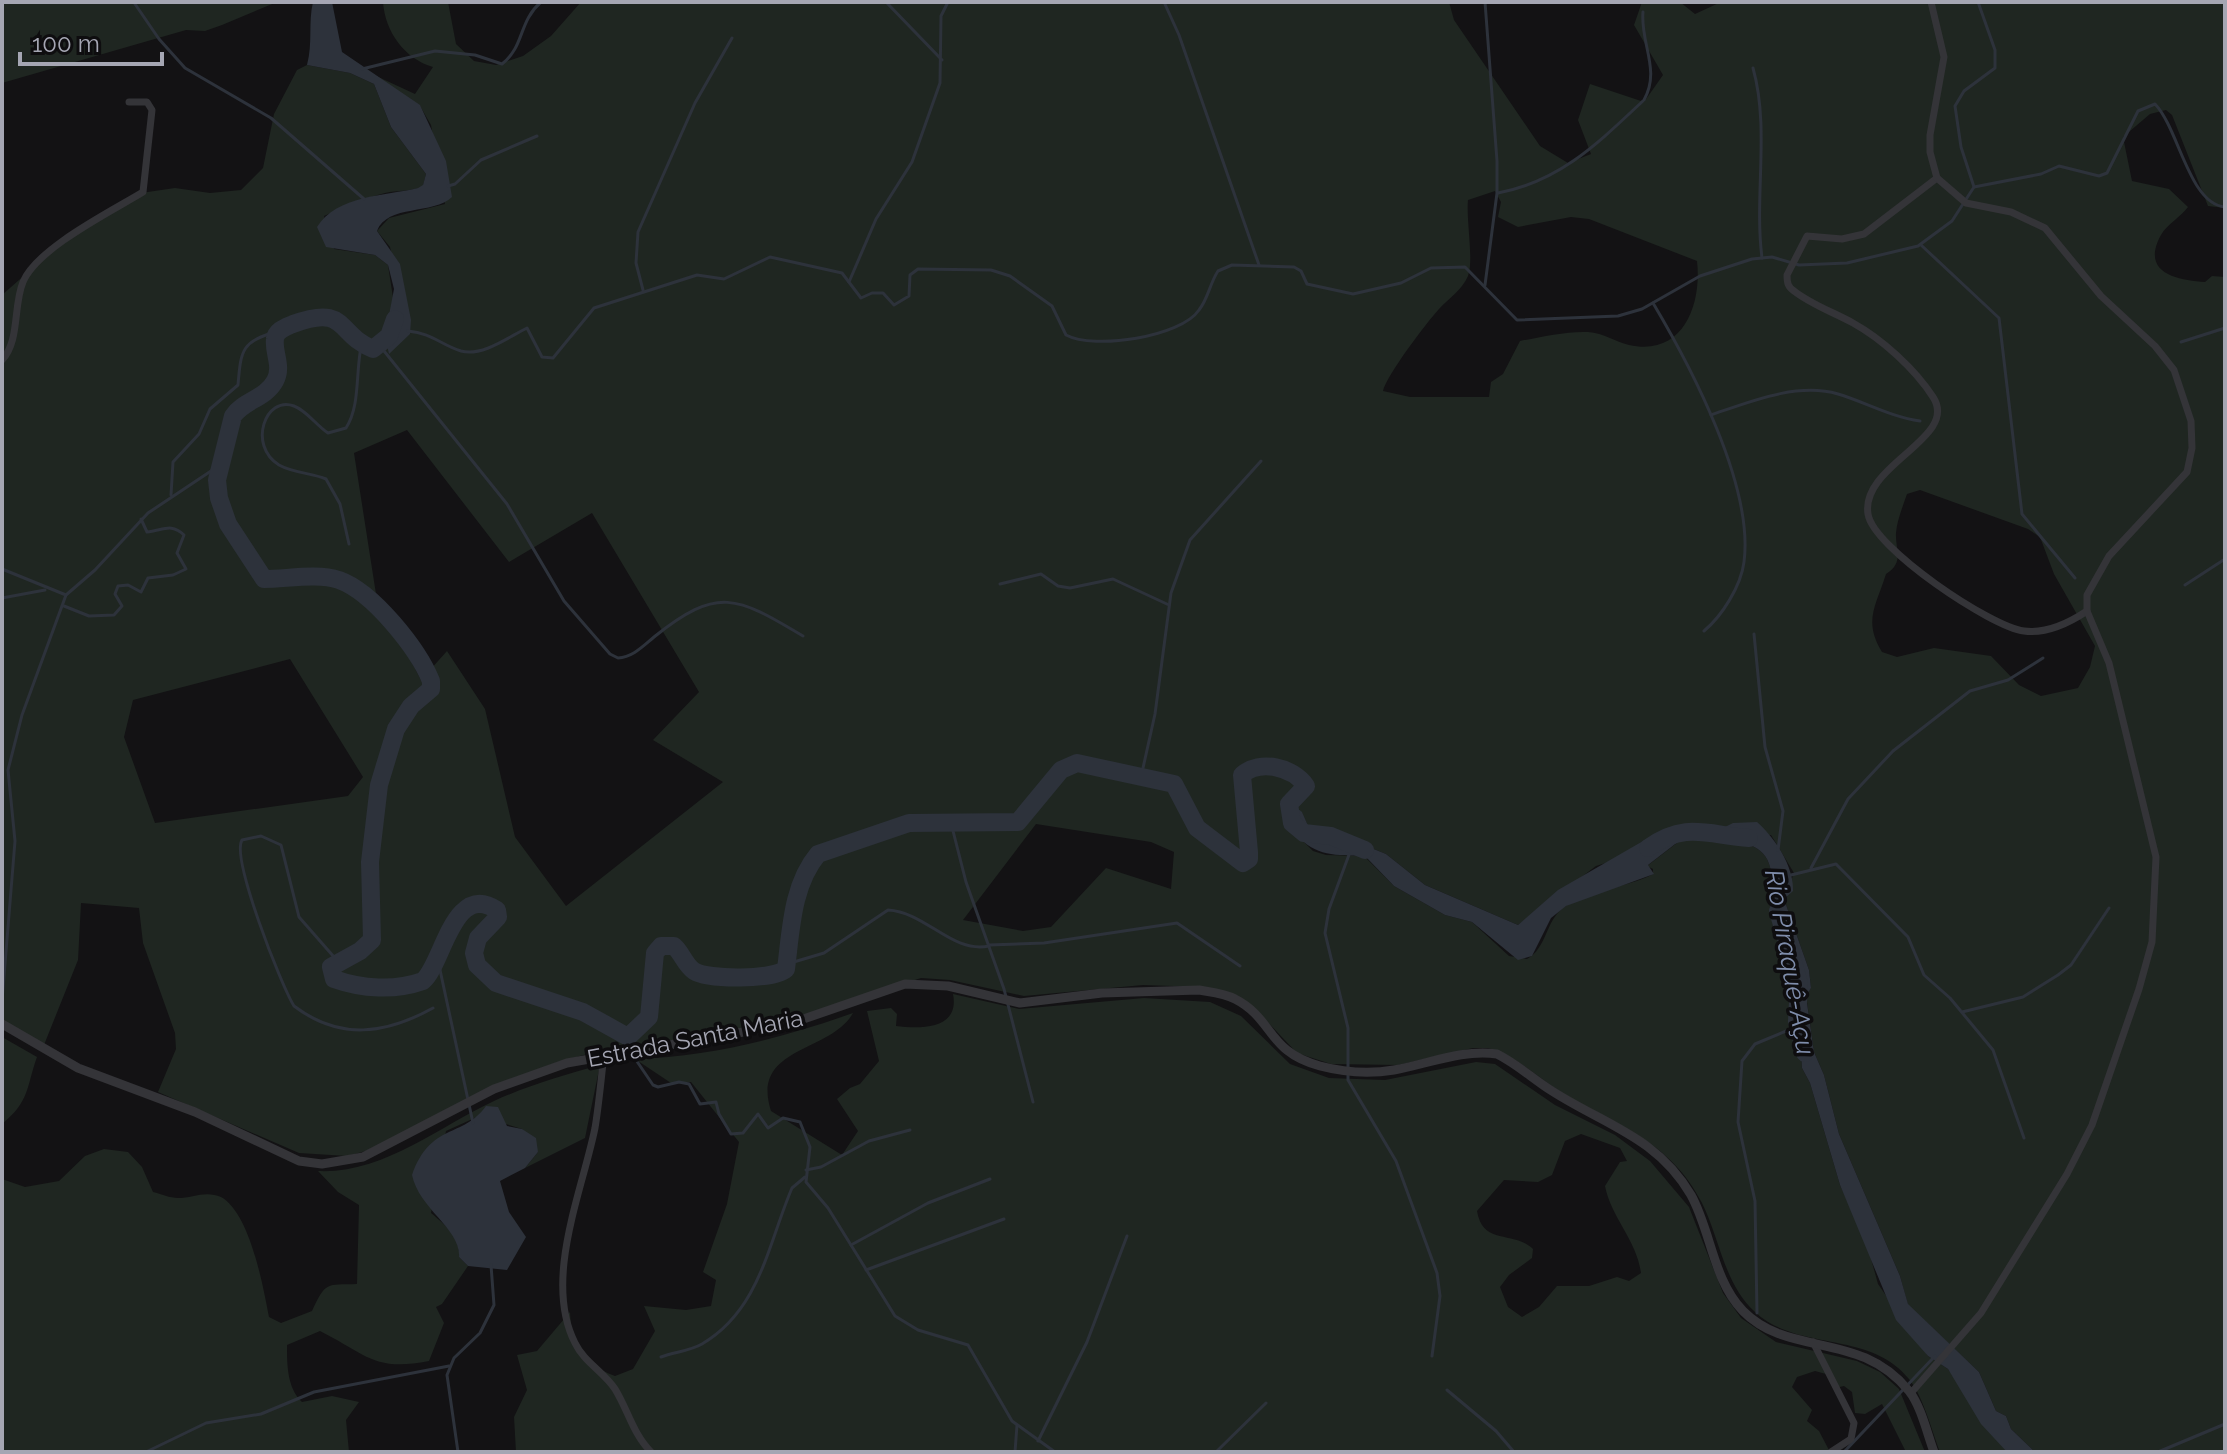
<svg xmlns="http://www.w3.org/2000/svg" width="2227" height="1454" font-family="Raleway,sans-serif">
  <rect width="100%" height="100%" fill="#131214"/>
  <g fill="#1f2621" fill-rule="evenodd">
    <path d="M2,2H277L222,25L205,31L186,30L2,83Z"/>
    <path d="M383,2H448L456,44L474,61L496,65L523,56L551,36L581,2H1449L1454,20L1540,146L1568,163L1591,154L1578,120L1590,84L1644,102L1663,75L1634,25L1642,2H1680L1695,14L1721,2H2225V208L2208,206L2172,115L2166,110L2150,114L2123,137L2132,181L2169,189L2188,207C2181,217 2167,224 2161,235C2140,273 2177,280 2205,282L2212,276L2225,277V1452H2035L2011,1429L2006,1416L1996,1411L1979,1372L1908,1305L1900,1276L1839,1134L1824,1075L1814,1052L1806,995L1811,988L1809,970L1784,899L1794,873L1771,835L1727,841C1756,843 1772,851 1772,884C1772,888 1770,892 1770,897C1771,909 1778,914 1777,928L1786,935L1790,951L1789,997L1799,1020L1802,1068L1810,1083L1840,1185L1867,1244L1878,1284L1928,1356L1948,1369L2007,1452H1940C1931,1429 1924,1398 1909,1379C1870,1330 1798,1352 1755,1312C1724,1284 1720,1239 1702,1203C1671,1141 1615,1125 1561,1092C1539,1078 1513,1054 1488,1048H1473L1398,1065L1331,1064L1297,1053L1260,1014L1202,987L1143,985L1024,996L950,980L921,978L795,1019L664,1045L602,1050L558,1062L511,1079L366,1151L347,1156L299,1153L158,1092L176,1049L175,1033L143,943L139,908L81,903L78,960L44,1045L2,1021V295L78,228L134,194L175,188L210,193L241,190L263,168L274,114L297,70L307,65L350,73L374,84L391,127L426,174L423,186C411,192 398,190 385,193C363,199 344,207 324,216L334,249L375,255L388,265L394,304L385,336L410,334L390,247L377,231L389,218L445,204L431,125L420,106L374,75L415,94L433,67C405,59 385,32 383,2ZM1495,191L1501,202L1498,217L1518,227L1571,217L1589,219L1697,261C1702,305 1683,357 1629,345C1615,342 1604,333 1588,332C1567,331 1541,337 1520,341L1503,374L1491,382L1489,397H1410L1383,391C1386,376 1427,322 1439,309C1449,298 1462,290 1468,276C1474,261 1466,220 1468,200ZM407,430L509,562L592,513L699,692L653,740L723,782L566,906L515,837L485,709L447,651L421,680L376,594L354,453ZM1920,490L2028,529L2040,537L2054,574L2095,646L2090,667L2078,688L2041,696L2019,685L1991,656L1934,648L1897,657L1882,652C1863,621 1876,606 1886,574C1905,562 1895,549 1896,533C1897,520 1903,506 1907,494ZM290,659L363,777L348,796L155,823L124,737L133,700ZM1302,813L1313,837L1354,841L1386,854L1425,885L1518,925L1596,866L1615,860L1650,837L1664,833L1682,839L1647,866L1653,869V874C1625,889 1589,888 1563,908C1545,922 1547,948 1527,959L1509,956L1472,922L1445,915L1394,886L1364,856L1326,855L1313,851L1302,840ZM1036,824L1151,842L1174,852L1171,889L1106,868L1051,927L1023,931L963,920Z"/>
    <path d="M953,994L1019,1009L1144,998L1210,1002L1241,1016L1290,1064L1329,1078L1385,1080L1476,1062L1495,1064L1555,1105L1615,1135L1650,1161L1689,1207L1723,1293L1741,1318L1776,1342L1857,1361L1880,1372L1899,1389L1925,1452H1906L1882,1404L1865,1414L1855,1413L1852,1392L1844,1386L1835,1388L1826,1374L1815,1371L1797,1377L1792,1387L1812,1410L1807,1421L1819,1431L1830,1452H516L514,1417L527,1390L517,1355L537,1351L570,1312C572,1349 580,1362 615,1376L633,1369L655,1331L644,1306L686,1310L711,1306L716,1280L703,1272L727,1204L739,1142L691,1082L671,1083L635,1059C711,1057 782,1038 853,1013C831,1053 750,1046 771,1111L842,1155L858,1131L837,1099L850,1088L860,1084L879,1061L867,1011L891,1008L897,1014L896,1026C920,1029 960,1030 953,994ZM1581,1134L1620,1148L1627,1161L1620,1162L1605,1186C1611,1217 1637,1241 1641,1273L1629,1281L1617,1277L1589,1286H1557L1539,1307L1522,1317L1508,1307L1500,1287L1509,1275L1532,1258L1533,1249C1513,1230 1483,1246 1477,1211L1504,1180L1538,1182L1552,1175L1565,1141Z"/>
    <path d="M2,1037L37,1057C26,1088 30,1101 2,1124Z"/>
    <path d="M600,1065L585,1138L525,1168L538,1152L522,1129L479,1116L446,1131L431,1213C445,1225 461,1237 459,1257L468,1266L442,1304L436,1307L444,1323L429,1361C374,1372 366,1354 320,1331L287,1345C287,1364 287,1388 302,1402L332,1396L359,1402L346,1420L349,1452H2V1179L25,1187L59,1181L85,1156L104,1149L128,1152L142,1167L153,1192C161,1194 170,1198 178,1198C192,1198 206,1190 221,1197C250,1213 263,1286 269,1317L281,1323L312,1311C326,1281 326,1285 357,1284L359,1205L338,1192L318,1171C383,1174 438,1127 494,1101C529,1085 564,1075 600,1065Z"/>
  </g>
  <g fill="#2d323b">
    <path d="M313,2H332L342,52L420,105L446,161L452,197C434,215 387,204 377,231L400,264L411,320L410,334L389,354L385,336L394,289L388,265L375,255L326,247L317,227C337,195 385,196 418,188L423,185L426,174L391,127L374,84L350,73L307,65C313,43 308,23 313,2Z"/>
    <path d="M1292,804L1302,812L1313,837L1354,841L1386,854L1425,885L1518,925L1558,890L1650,837L1664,833L1683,838L1648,865L1654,874L1566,906L1551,918L1532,956L1518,960L1472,922L1445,915L1394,886L1365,856C1336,855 1315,857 1296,834C1289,825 1287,814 1292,804Z"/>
    <path d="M1757,822C1775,838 1794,866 1793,891L1784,899L1809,970L1811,988L1806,996L1814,1052L1824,1075L1839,1134L1900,1276L1908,1304L1979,1372L1996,1411L2006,1416L2011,1429L2035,1452H2007L1981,1424L1948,1369L1928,1356L1896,1320L1840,1185L1810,1083L1802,1068L1799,1020L1789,997L1791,980L1786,935L1777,928C1778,915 1772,909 1770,897C1770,892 1772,888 1772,884C1772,851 1756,843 1727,841L1721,829L1733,823Z"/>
    <path d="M486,1106L498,1107L507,1126L522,1129L536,1138L538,1152L525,1168L500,1181L509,1212L526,1237L507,1270L468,1266L459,1257C461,1229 419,1209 412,1175C431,1122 462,1139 486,1106Z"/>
  </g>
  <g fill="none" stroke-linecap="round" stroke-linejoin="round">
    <g stroke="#2d323b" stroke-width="3">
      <path d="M886,2L942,60"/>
      <path d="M1164,2L1179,35L1259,265"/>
      <path d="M135,4L159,39L185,68L271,118L364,199"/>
      <path d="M1753,68C1770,129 1754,195 1762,258"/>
      <path d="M362,69L435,51L475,55L502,64C525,46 518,22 541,2"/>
      <path d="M448,186L455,184L481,160L537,136"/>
      <path d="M1974,187L1961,147L1955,106L1964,91L1995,68V50L1978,2"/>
      <path d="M1498,193C1561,181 1599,142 1644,100C1661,70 1640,43 1643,12"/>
      <path d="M1921,245L1999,318L2022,514L2075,578"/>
      <path d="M849,282L876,219L912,162L940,83L941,16L948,2"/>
      <path d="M1485,285L1497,193V161L1485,2"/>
      <path d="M643,290L636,263L638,232L695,103L732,38"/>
      <path d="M1653,303C1691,367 1754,486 1744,562C1741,586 1722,616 1704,631"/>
      <path d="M408,331C432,333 441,345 461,351C483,357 510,336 527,328L542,357L553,358L594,308L697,275L724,279L770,257L842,273L861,298L872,293H883L894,305L909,296L910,275L918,269L991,270L1010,276L1052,306L1066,335C1094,350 1181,337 1199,310C1208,299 1210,283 1218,271L1232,265L1294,267L1301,271L1307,284L1353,294L1401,283L1431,268L1465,267L1517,320L1618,316L1642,309L1700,276L1752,259L1772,257L1799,265L1847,263L1918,246L1952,221L1974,187L2041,174L2059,166L2099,176L2107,173L2138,111L2155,104C2179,129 2189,204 2225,207"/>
      <path d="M2181,342L2225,328"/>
      <path d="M380,346L507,504L564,601L610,654L618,658C633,657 643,646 654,637C718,586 736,596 803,636"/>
      <path d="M1711,415C1749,402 1797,382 1838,394C1865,402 1891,417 1920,421"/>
      <path d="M171,495L173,462L199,434L210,409L238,385C241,348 242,342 278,331"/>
      <path d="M349,544L340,504L326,479C312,473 293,473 279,465C247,445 266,395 294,406C307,411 316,425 328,433L346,428C361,405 355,370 362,342"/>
      <path d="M2,569L66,595"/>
      <path d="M1000,584L1041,574L1058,586L1070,588L1113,579L1169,605"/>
      <path d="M2185,585L2225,559"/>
      <path d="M2,598L45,590"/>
      <path d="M64,606L89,616L114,615L122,606L115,594L118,586L128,585L141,592L148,578L173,575L186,569L177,553L184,535C171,522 162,531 147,532L141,519"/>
      <path d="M1754,634L1765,747L1783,811L1778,850"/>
      <path d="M1141,777L1155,714L1171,593L1190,540L1261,461"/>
      <path d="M951,823L966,882L1004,989L1033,1102"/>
      <path d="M1350,852L1329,909L1325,933L1348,1028V1080L1396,1161L1437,1273L1440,1296L1432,1356"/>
      <path d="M1811,868L1848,799L1893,751L1970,691L2008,680L2043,658"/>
      <path d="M1791,875L1836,864L1908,937L1924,975L1950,998L1993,1050L2024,1138"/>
      <path d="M989,945L1044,943L1177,923L1240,966"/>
      <path d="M437,956L473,1123"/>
      <path d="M342,959L334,957L299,917L281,845L261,836L242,840C231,858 281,985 294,1006C340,1041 386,1034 433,1008"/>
      <path d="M787,964L824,953L888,910C926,912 952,954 989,946"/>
      <path d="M2,1001L15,841L8,770L22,715L66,595L95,570L148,513L220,465"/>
      <path d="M1962,1012L2023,997L2058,975L2071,965L2109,908"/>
      <path d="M626,1037L634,1057L653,1085L658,1087L679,1082L689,1084L700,1104L716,1102L719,1114L731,1134L743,1133L758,1114L768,1128L783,1118L800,1122L810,1147L806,1182L828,1208L895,1316L918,1330L968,1345L1012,1421L1055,1452"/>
      <path d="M806,1170L821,1167L869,1141L910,1130"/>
      <path d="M851,1245L928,1203L990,1179"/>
      <path d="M866,1270L1004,1219"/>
      <path d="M1757,1313L1755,1201L1738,1122L1742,1061L1755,1044L1798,1026"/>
      <path d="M661,1357C674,1352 690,1351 702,1344C760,1310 768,1244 792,1188L805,1177"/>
      <path d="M1447,1390L1496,1431L1514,1452"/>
      <path d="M1038,1441L1087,1342L1127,1236"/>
      <path d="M146,1452L206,1423L261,1414L314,1392L449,1366"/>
      <path d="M458,1452L447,1375L454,1358L480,1333L494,1305L491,1265"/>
      <path d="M1015,1452L1017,1425"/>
      <path d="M1216,1452L1266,1403"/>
      <path d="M1844,1452L1935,1356"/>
      <path d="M2158,1452L2225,1424"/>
    </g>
    <g stroke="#2d323b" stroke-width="18">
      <path d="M395,319L389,336L373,349C336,334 348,304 293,324C286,327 276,330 275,339C273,353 283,366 275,381C265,399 244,400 233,416L217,480L219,498L228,524L264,579C287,579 317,573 339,580C373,592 418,649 431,681V689L411,706L396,729L379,785L370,862L372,940L360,951L331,967L334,979C362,989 395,991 423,981C443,964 453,881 497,910L498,917L478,938L474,953L477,965L496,983L583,1012L628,1037L649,1017L655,953L661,946H674C682,953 685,965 694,971C708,980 774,980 786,969C791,930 792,885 818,854L909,823L1018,822L1061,770L1077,763L1174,784L1197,828L1243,863L1249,859V852L1242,775C1260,759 1293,767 1306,786L1289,804L1292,823L1304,833L1331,836L1365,850"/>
      <path d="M1648,848C1686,821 1707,835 1749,838"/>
      <path d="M1778,911L1799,983L1797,1021L1805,1053"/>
    </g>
    <g stroke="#343438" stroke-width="7">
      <path d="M1937,178L1864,234L1842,239L1807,236L1787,275C1787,283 1788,287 1794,291C1812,305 1833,312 1853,323C1882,339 1915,369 1933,397C1960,438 1860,465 1868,514C1873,548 1991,627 2024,631C2047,634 2069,623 2087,611"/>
      <path d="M2,360C20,341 13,306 23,282C37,248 112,211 143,192L152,110L147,102H129"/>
      <path d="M604,1055C601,1079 599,1104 595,1128C582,1192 543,1280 575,1343C584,1362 604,1372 615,1389C628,1410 633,1434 651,1452"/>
      <path d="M1813,1342L1854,1423L1851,1439L1831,1452"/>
      <path d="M1911,1393L1981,1313L2067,1174L2092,1125L2139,989L2152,942L2156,857L2109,663L2087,611V595L2109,556L2187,472L2192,448L2191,421L2174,370L2155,346L2101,296L2045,228L2011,212L1966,203L1937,178L1930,152V135L1944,57L1931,2"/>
    </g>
    <path stroke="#343438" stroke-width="9" d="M2,1024L78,1068L195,1112L299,1161L322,1164L363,1157L494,1089L567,1063L789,1024L905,984L948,986L1020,1003L1102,993L1199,990C1210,992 1224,993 1235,999C1274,1019 1267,1052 1320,1066C1343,1072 1370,1074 1394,1070C1428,1064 1462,1049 1497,1054C1517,1064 1533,1079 1552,1091C1605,1125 1657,1137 1691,1195C1711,1231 1713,1280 1743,1311C1789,1358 1860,1330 1909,1391C1921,1406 1927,1433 1934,1452"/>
  </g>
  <g text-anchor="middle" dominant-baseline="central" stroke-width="7" stroke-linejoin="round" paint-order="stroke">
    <g font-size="24" fill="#a5a6b3" stroke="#0e0d0f">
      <text transform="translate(695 1038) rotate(-11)">Estrada Santa Maria</text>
    </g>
    <g font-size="26" font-style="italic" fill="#7f8dab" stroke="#0e0d0f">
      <text transform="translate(1790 962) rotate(80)">Rio Piraquê-Açu</text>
    </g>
  </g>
  <rect width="2227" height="1454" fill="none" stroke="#a5a6b3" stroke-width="8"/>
  <path d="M20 52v12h142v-12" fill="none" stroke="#a5a6b3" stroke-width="4"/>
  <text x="32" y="52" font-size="24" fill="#a5a6b3" stroke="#0e0d0f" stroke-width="6" paint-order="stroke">100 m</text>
</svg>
